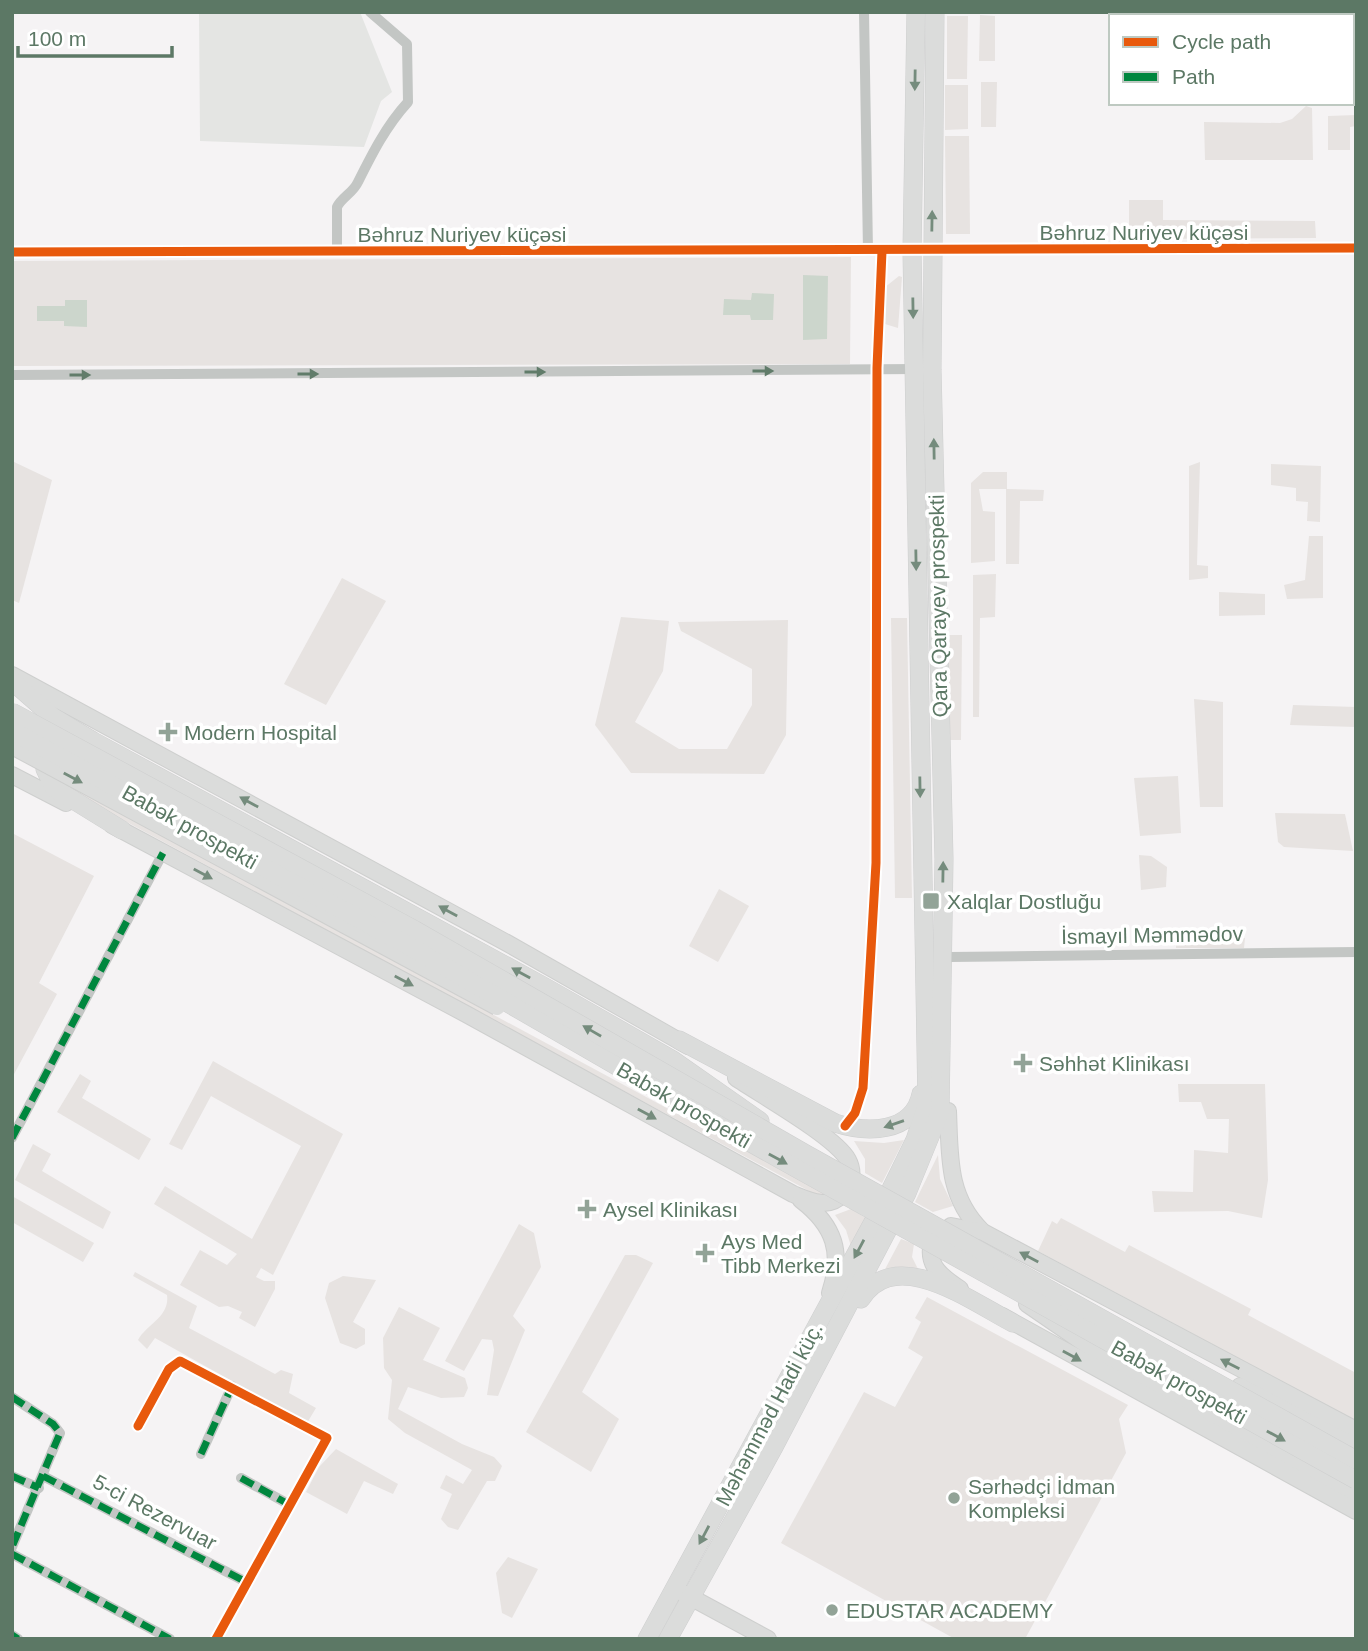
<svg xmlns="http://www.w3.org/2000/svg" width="1368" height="1651" font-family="Arial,sans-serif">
  <rect width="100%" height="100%" fill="#f5f3f4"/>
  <path fill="#e4e5e3" d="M199,12H360L392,92L381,101L364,147L200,141Z"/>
  <g fill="#e7e3e1">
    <path d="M980,15L995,16V61H979Z"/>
    <path d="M947,16H968L967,79H947Z"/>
    <path d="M981,82H997L996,127H981Z"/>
    <path d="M945,85H968V129L945,130Z"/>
    <path d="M1306,106L1312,108L1313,160H1205L1204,122L1280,123L1292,119Z"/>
    <path d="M1356,115V126L1350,127V150H1328V116Z"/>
    <path d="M945,136H969L970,234H946Z"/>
    <path d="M1129,200H1163V220L1315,221L1316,238L1129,239Z"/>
    <path d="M851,257L850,364L12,366V261Z"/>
    <path d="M899,276L902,277L898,328L885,324L884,288Z"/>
    <path d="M12,461L52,480L19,603L12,600Z"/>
    <path d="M1200,462L1197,565L1208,566V578L1189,580V466Z"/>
    <path d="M1271,464L1321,466L1320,522L1307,521L1308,502L1296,501V488L1271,485Z"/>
    <path d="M983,472H1007V489L1044,490L1043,501H1020L1019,564H1006V489H979L983,511L995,512V561L971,563V483Z"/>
    <path d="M1309,536H1323V598L1287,599L1284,585L1305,580Z"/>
    <path d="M996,574L995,617L980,618L979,717H973V575Z"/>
    <path d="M342,578L386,601L326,705L284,684Z"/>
    <path d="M1219,592L1265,594V615L1219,616Z"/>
    <path d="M621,617L669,621L663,671L635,722L679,749H727L752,705V669L681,631L678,622L788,620L786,735L764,774L631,773L595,725Z"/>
    <path d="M891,618H907L912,898H895Z"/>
    <path d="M948,635H962L961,740H947Z"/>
    <path d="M1194,699L1223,702V807H1200Z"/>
    <path d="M1293,705L1356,707V727L1290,725Z"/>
    <path d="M1178,776L1181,833L1140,836L1134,778Z"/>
    <path d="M54,778L828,1195L822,1198L99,807Z"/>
    <path d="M1275,813L1345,814L1353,851L1284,847L1278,842Z"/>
    <path d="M12,833L94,876L39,983L57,994L12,1078Z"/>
    <path d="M1139,855L1151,856L1167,867L1166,887L1141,890Z"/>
    <path d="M719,889L749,906L718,962L689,946Z"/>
    <path d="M1245,938L1244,948H1176V939Z"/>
    <path d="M213,1061L343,1134L273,1275L261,1268L256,1277L264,1281H275V1289L255,1327L239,1318L242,1312L228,1306L219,1307L180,1285L200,1250L227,1265L237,1254L154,1204L165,1186L252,1239L301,1146L211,1096L182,1150L169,1144Z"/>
    <path d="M80,1074L91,1081L82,1098L151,1139L139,1160L57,1112Z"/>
    <path d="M1178,1084H1265L1268,1180L1262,1218L1228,1211L1154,1212L1152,1191L1193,1192L1194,1150L1228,1153L1229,1119H1207L1201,1102H1179Z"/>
    <path d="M904,1140L882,1183L865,1173V1159L854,1141L884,1143Z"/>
    <path d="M33,1144L51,1154L42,1171L111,1212L103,1229L15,1180Z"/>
    <path d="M938,1155L940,1179L953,1206L933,1212L915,1202Z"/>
    <path d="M12,1196L94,1243L83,1262L12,1222Z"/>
    <path d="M851,1209L869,1220L853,1253L846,1230L835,1215Z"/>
    <path d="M1061,1218L1125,1252L1129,1245L1251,1309L1248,1315L1356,1373V1421L1038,1251L1052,1221L1057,1224Z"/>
    <path d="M519,1224L534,1233L541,1267L513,1316L525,1330L498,1396L487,1395L494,1350L492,1340L482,1339L464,1371L445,1361Z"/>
    <path d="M901,1239L914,1244L912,1257L918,1269L898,1267L883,1273Z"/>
    <path d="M625,1255H636L653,1263L582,1392L619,1419L591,1472L526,1432Z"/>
    <path d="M135,1272L197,1306L189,1328L275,1374L281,1370L293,1374L289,1393L316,1408L307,1423L155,1338L147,1349L138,1340C147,1324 170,1317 167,1295L133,1276Z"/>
    <path d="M343,1276L376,1280L353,1322L365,1329V1344L356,1349L340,1343L325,1298L329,1283Z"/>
    <path d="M927,1297L1128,1405L1119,1419L1126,1453L1025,1639H955L781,1543L864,1392L895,1407L923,1357L908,1348L921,1322L915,1318Z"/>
    <path d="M399,1307L440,1328L423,1360L465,1378L468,1388L464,1397L441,1398L408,1387L398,1409L462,1444L494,1457L502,1466L495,1481H487L458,1530L448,1527L441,1519L452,1494L440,1488L446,1475L463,1484L472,1470L405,1433L388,1419L392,1380L384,1368L383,1338Z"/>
    <path d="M336,1449L398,1484L393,1494L364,1481L347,1514L306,1492L319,1467Z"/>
    <path d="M508,1557L538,1569L512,1618L502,1613L496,1573Z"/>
  </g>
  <g fill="#ccd6cc">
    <path d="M803,275L828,276L827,339L803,340Z"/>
    <path d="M752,293L774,294L773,320H751L750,315H723L724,299L751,300Z"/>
    <path d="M65,300H87V327L64,326V321H37V306H65Z"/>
  </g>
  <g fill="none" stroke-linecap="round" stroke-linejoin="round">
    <g stroke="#cecfce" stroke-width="18">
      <g id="secondary">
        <path d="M12,675L507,943L688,1046"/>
        <path d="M12,775L66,803"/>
        <path d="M112,825L466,1014L793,1194C810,1201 828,1210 843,1194C852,1186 854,1171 848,1160C836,1137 761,1095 736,1078"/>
        <path d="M948,1111C950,1156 947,1196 981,1230"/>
        <path d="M801,1200C835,1226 843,1253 830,1293"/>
        <path d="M960,1289C942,1277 926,1266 932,1242L951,1226L983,1232L1356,1430"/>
        <path d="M1027,1304L1129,1374L1356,1496"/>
        <path d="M1002,1316L1356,1511"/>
        <path d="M1240,1386L1356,1447"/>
        <path d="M681,1592L768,1639"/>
      </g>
    </g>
    <g stroke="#cecfcf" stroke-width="19">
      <g id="primary">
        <path d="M12,681L53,717L93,741L545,987L673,1060L760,1121"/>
        <path d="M50,750L45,769L54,788L122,830"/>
        <path d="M679,1040L835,1123C866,1133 913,1134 921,1094"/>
        <path d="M861,1299C896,1244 972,1302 1013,1323"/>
        <path d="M647,1639L891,1189L915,1140L927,1104L912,251L916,12"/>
        <path d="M668,1639L774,1447L907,1193L940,1112L944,859L932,370L935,12"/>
      </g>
    </g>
    <g stroke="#c3c6c4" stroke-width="10">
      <path d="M864,12L868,251"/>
      <path d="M1352,74L1356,68"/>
      <path d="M12,252L1356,248"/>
      <path d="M337,252V207C342,197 353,193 358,182C372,154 386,126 408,102L407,44L370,12"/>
      <path d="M12,375L919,369"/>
      <path d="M950,957L1356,952"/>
      <path d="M845,1126L855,1113L863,1088L876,863L877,368L882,251"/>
      <path d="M12,1138L163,853"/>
      <path d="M12,1397L53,1424L60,1433L12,1547"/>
      <path d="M138,1426L169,1369L180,1361L327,1438L216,1639"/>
      <path d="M201,1454L232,1386"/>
      <path d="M12,1476L39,1488"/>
      <path d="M43,1476L248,1583"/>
      <path d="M241,1478L290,1505"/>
      <path d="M12,1554L170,1639"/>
      <path d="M12,1635L18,1639"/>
    </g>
    <use href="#secondary" stroke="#dbdcdb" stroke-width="16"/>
    <use href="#primary" stroke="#dbdcdb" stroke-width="18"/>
    <g stroke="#cecfce" stroke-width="18" stroke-linecap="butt">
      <path id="secondary-bridge" d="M12,746L497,1007"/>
    </g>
    <g stroke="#cecfcf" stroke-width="19" stroke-linecap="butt">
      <g id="primary-bridge">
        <path d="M12,712L415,930L806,1154L1356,1460"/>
        <path d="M12,731L409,946L724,1128L1356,1480"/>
      </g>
    </g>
    <use href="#secondary-bridge" stroke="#dbdcdb" stroke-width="16"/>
    <use href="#primary-bridge" stroke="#dbdcdb" stroke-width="18"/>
    <g stroke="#00873e" stroke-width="7" stroke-dasharray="14 7" stroke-linecap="butt">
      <path d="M1352,74L1356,68"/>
      <path d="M12,1138L163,853"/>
      <path d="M12,1397L53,1424L60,1433L12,1547"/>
      <path d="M201,1454L232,1386"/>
      <path d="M12,1476L39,1488"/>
      <path d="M43,1476L248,1583"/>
      <path d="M241,1478L290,1505"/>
      <path d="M12,1554L170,1639"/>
      <path d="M12,1635L18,1639"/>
    </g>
    <g stroke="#fff" stroke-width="13">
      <g id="cycleway">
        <path d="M12,252L1356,248"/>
        <path d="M845,1126L855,1113L863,1088L876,863L877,368L882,251"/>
        <path d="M138,1426L169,1369L180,1361L327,1438L216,1639"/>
      </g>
    </g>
    <use href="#cycleway" stroke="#e8590c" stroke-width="9"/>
  </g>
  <defs><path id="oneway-solid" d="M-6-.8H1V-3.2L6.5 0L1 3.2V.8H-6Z" transform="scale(1.75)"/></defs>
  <g fill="#758c7d">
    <use href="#oneway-solid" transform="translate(915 80) rotate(91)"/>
    <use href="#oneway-solid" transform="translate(932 221) rotate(-89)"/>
    <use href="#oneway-solid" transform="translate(913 308) rotate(89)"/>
    <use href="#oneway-solid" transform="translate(934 449) rotate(-91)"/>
    <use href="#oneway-solid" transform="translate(916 560) rotate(89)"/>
    <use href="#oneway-solid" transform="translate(73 778) rotate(28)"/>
    <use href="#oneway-solid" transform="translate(920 787) rotate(89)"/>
    <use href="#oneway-solid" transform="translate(249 802) rotate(-151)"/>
    <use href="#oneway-solid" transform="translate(943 872) rotate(-89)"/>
    <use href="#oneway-solid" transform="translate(203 874) rotate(28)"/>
    <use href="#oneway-solid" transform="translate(448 911) rotate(-151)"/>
    <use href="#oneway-solid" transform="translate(521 973) rotate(-151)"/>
    <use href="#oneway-solid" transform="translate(404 981) rotate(28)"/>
    <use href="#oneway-solid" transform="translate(592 1031) rotate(-150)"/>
    <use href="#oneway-solid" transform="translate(647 1114) rotate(29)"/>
    <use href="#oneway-solid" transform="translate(894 1124) rotate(161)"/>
    <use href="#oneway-solid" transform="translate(778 1159) rotate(29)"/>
    <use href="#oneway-solid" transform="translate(859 1249) rotate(118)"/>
    <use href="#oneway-solid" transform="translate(1029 1257) rotate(-152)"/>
    <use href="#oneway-solid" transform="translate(1072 1356) rotate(29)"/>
    <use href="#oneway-solid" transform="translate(1230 1364) rotate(-153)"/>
    <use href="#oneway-solid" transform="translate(1276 1436) rotate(29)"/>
    <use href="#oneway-solid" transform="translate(704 1535) rotate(118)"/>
  </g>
  <g fill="#617c6a">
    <use href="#oneway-solid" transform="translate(763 371)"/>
    <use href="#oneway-solid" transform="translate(535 372)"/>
    <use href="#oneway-solid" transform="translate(308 374)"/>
    <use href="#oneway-solid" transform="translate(80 375)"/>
  </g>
  <g fill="#92a397" stroke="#fff" stroke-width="2.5">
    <path d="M164.5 721.5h7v7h7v7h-7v7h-7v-7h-7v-7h7z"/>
    <rect x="922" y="892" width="18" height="18" rx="3.5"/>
    <path d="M1019.5 1052.5h7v7h7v7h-7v7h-7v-7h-7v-7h7z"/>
    <path d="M583.5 1198.5h7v7h7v7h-7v7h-7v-7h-7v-7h7z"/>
    <path d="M701.5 1242.5h7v7h7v7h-7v7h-7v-7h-7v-7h7z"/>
    <circle cx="954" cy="1498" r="7"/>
    <circle cx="832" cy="1610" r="7"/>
  </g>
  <g text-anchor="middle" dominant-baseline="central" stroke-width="7" stroke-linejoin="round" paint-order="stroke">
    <g font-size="21" fill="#5c7865" stroke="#fff">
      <text x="1144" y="232">Bəhruz Nuriyev küçəsi</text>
      <text x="462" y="234">Bəhruz Nuriyev küçəsi</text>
      <text transform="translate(938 606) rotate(-91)">Qara Qarayev prospekti</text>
      <text transform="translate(190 827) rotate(29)">Babək prospekti</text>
      <text transform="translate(1152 935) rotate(-1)">İsmayıl Məmmədov</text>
      <text transform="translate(684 1105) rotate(30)">Babək prospekti</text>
      <text transform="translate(1179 1382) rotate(29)">Babək prospekti</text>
      <text transform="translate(769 1414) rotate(-62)">Məhəmməd Hadi küç.</text>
      <text transform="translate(155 1512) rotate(28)">5-ci Rezervuar</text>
    </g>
    <g font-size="21" fill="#5c7865" stroke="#fff" text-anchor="start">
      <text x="184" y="732">Modern Hospital</text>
      <text x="947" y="901">Xalqlar Dostluğu</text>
      <text x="1039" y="1063">Səhhət Klinikası</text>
      <text x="603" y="1209">Aysel Klinikası</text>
      <text x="721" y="1241">Ays Med<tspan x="721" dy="24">Tibb Merkezi</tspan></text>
      <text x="968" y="1486">Sərhədçi İdman<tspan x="968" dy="24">Kompleksi</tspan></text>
      <text x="846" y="1610">EDUSTAR ACADEMY</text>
    </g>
  </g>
  <rect width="1368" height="1651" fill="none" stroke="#5c7865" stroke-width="28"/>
  <rect x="1109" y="14" width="245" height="91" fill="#ffffff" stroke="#bec9c1" stroke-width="2"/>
  <rect x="1123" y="37" width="35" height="10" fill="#e8590c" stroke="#bec9c1" stroke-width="2"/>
  <text x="1172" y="49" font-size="21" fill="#5c7865">Cycle path</text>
  <rect x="1123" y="72" width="35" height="10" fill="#00873e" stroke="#bec9c1" stroke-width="2"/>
  <text x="1172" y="84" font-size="21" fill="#5c7865">Path</text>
  <path d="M18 46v10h154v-10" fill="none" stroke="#5c7865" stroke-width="3.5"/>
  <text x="28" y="46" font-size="21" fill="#5c7865" stroke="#ffffff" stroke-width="5" paint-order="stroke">100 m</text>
</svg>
